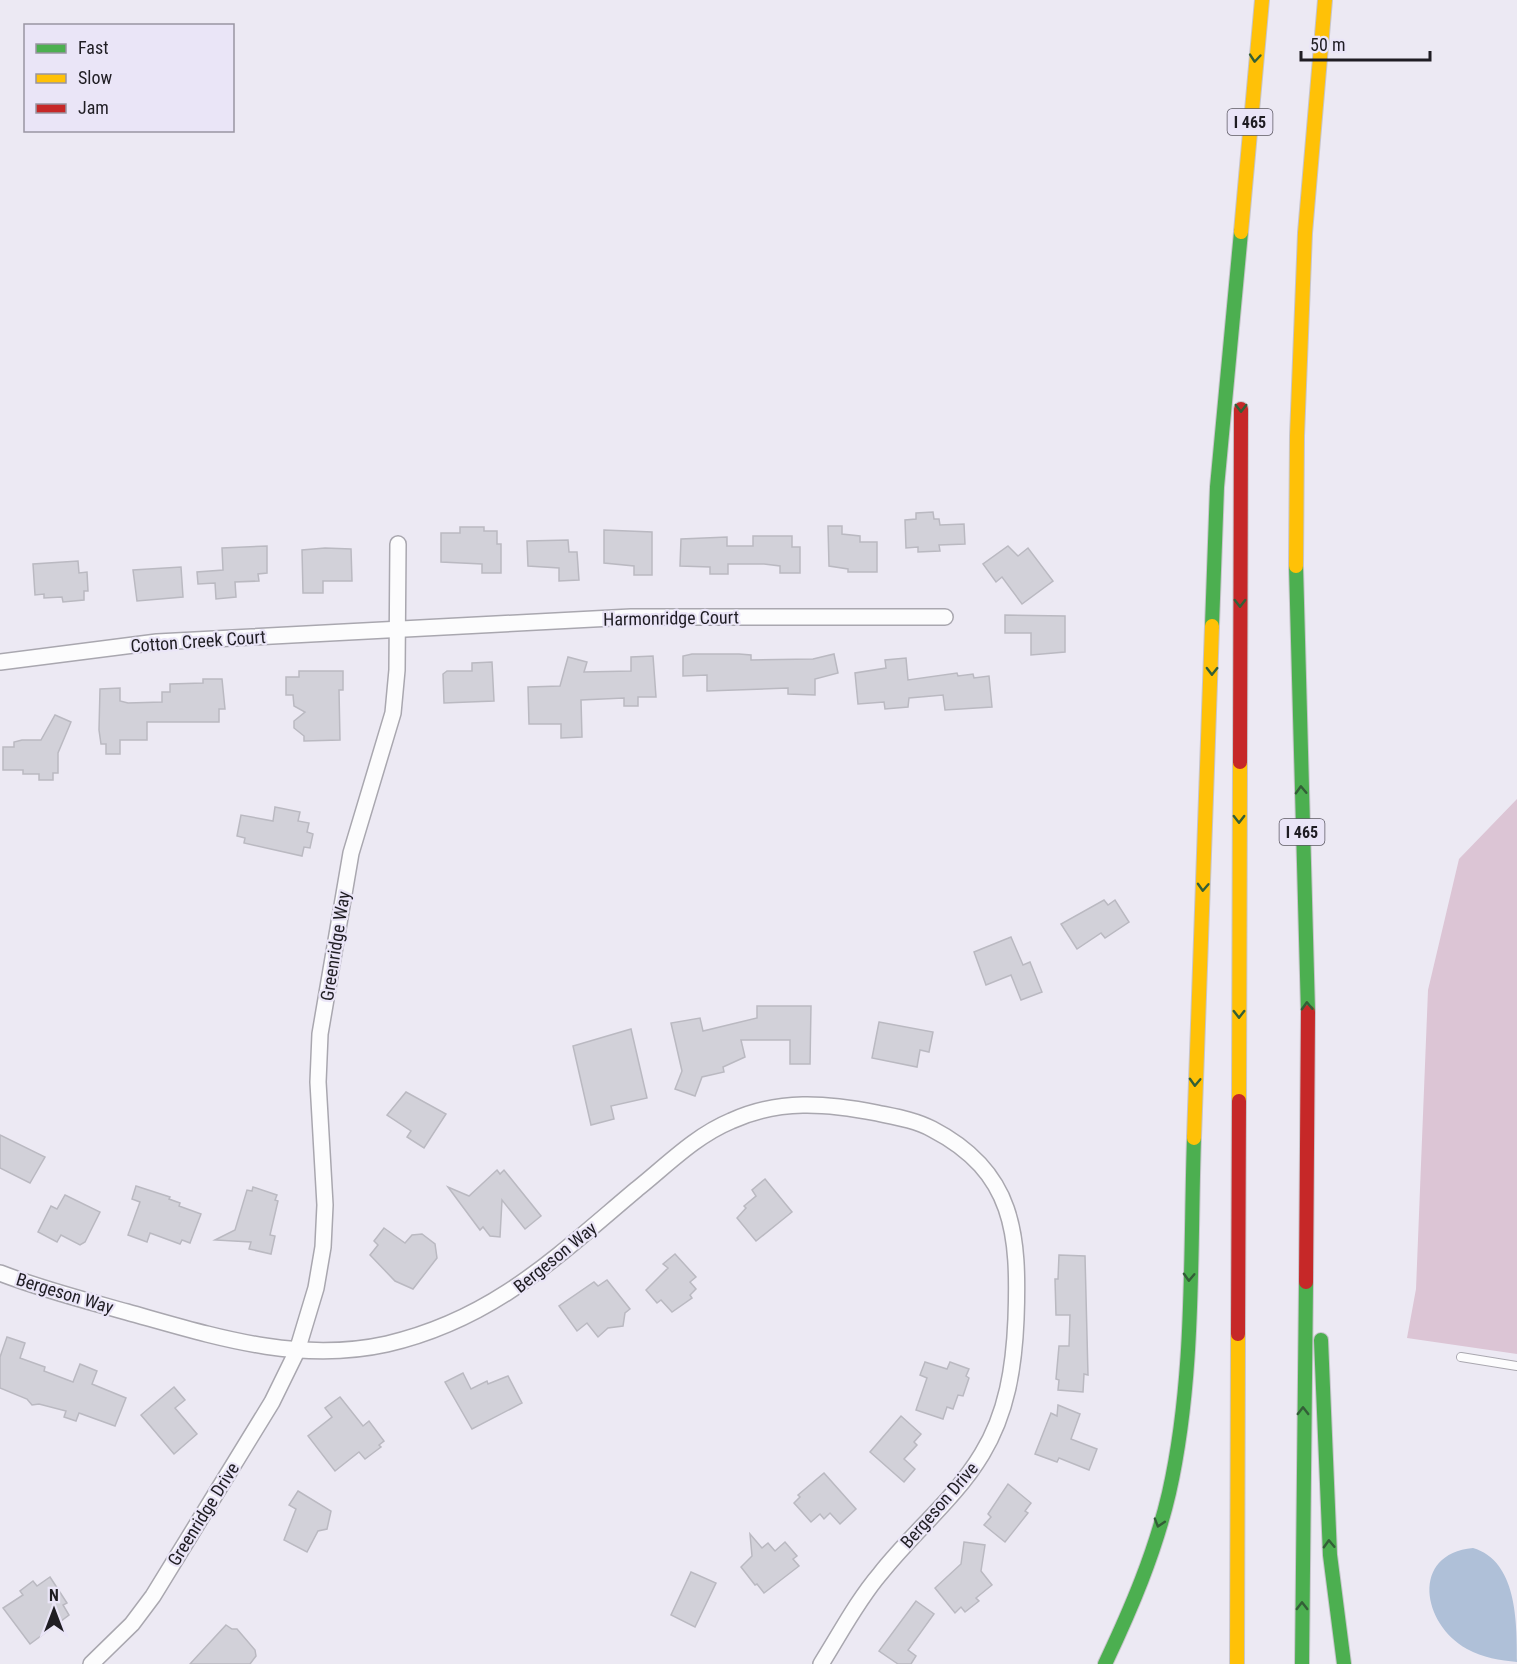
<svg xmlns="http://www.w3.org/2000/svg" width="1517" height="1664" font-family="'Roboto Condensed',sans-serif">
  <rect width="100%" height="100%" fill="#ece9f3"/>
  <path fill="#dcc5d5" d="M1517,799V1354L1407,1338L1416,1289L1428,990L1459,859Z"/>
  <path fill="#afc0d8" d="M1473,1548C1517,1561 1517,1621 1517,1662C1500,1660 1483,1658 1467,1649C1422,1624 1410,1554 1473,1548Z"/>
  <g fill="#d2d1d9" stroke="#bab9c1" stroke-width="1.5">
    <path d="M933,512L934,519H939L940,525L964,524L965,544L939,545L940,551L918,552V547L906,548L905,520L916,519V513Z"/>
    <path d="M828,526H842V534L860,536V542H877V572H848V569L829,566Z"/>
    <path d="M460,527H484V531H497V544H501V573H482V564L441,562V533H460Z"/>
    <path d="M604,530L652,532V575H634V566L604,563Z"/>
    <path d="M753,536H792V547H800V573H780V566L764,564H728V574H710V567L680,566L681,539L727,537V546H753Z"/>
    <path d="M568,540L569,552H577L579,580L559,581V568L528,566L527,541Z"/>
    <path d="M267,546V573L258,574L259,581L235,582L236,597L216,599L215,583L198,584L197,572L223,570L222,548Z"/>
    <path d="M1008,546L1018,556L1028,548L1053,581L1022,604L1002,577L996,582L983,564Z"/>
    <path d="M325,548L351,549L352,581H323V593H303L302,550Z"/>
    <path d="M78,561L79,573L87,572L88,591H84V600L63,602L62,597L44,598V594L35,595L33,564Z"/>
    <path d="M181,567L183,597L137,601L133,570Z"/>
    <path d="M1005,615L1065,616V652L1031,655V633H1005Z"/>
    <path d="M692,654H739L751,655V660L813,659L834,654L838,673L815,679V695L788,694V688L707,691V675L683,676V656Z"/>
    <path d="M653,656L656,697H638V706H624V698L581,700L582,737L561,738V724H529L528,687L560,686L568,657L587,662L584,672L631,671V657Z"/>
    <path d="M906,658L908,680L957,673L958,676L973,674L974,678L989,676L992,707L945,710L943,695L909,698L908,707L885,709L884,702L858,704L855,673L886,668L885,660Z"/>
    <path d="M492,662L494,701L444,703L443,674L447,671H472V663Z"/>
    <path d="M299,671H343V690H339L340,740L304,741V736L294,728V721L305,712L294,706L293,695H286V677H299Z"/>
    <path d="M203,679H222L225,709H219V722H147V740H120V754H106V744H101L99,730L100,689L120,688V701L128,703L162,702V692H170V684L203,683Z"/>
    <path d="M55,715L71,722L58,753V773H53V780H39V774H23V770H3V747H14V742L22,740H41Z"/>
    <path d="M275,807L300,812L298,821L309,823L307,832L313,834L310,848L304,847L302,856L244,843L245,838L237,836L241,815L273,821Z"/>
    <path d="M1104,900L1108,905L1115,900L1129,922L1105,938L1101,933L1077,949L1061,924Z"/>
    <path d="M1011,937L1023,965L1030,962L1042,992L1021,1000L1011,975L986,985L974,952Z"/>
    <path d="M757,1006H811L810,1064H790V1040H741L745,1057L723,1067L724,1072L702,1077L695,1096L675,1089L682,1071L671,1023L700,1018L703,1031L757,1018Z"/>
    <path d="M879,1022L933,1032L929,1052L920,1050L917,1067L872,1058Z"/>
    <path d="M631,1029L647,1098L611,1106L614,1119L591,1125L573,1046Z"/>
    <path d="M406,1092L446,1114L424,1148L407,1137L411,1131L387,1115Z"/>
    <path d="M0,1135L45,1157L30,1183L0,1168Z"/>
    <path d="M497,1170L500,1174L504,1170L541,1216L525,1229L502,1200L500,1237L490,1236L483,1227L480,1230L448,1187L469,1196Z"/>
    <path d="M765,1179L792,1212L756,1241L737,1218L746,1208L744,1206L756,1196L752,1190Z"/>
    <path d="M136,1186L170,1197L169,1199L180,1203L179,1206L201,1214L190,1243L182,1240L180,1244L150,1233L147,1242L128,1235L140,1202L132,1199Z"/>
    <path d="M253,1187L277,1195L275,1200L278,1201L270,1235L275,1236L271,1254L249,1249L251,1242L215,1240L235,1230L247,1190L252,1191Z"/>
    <path d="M65,1195L100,1212L85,1242L80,1245L61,1235L57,1242L38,1232L51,1206L57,1209Z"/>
    <path d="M384,1228L405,1243L412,1235L422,1234L435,1244L437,1258L413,1289L395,1281L370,1255L378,1245L374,1241Z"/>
    <path d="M675,1254L696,1277L690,1282L696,1289L690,1295L692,1298L672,1312L661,1300L657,1303L646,1290L668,1268L663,1264Z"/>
    <path d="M1059,1255L1085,1256L1088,1375L1084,1374L1083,1392L1058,1390L1059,1380L1056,1379L1059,1346H1069L1070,1315H1056L1055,1279H1058Z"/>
    <path d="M607,1280L630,1309L625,1313L623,1326L608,1328L598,1337L587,1323L577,1331L559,1306L594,1282L598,1286Z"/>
    <path d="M7,1337L25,1343L20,1358L45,1367L44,1371L73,1382L80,1364L97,1371L92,1384L126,1398L115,1426L79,1413L76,1421L64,1417L66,1411L39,1404L32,1405L27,1399L0,1388V1357Z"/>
    <path d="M925,1362L947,1369L950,1362L969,1369L966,1376L969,1378L963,1396L958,1395L953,1409L947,1407L943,1419L916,1410L927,1378L920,1375Z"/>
    <path d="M463,1373L471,1389L487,1381L488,1384L508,1376L522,1403L472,1429L445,1382Z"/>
    <path d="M174,1387L185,1400L175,1408L197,1434L174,1454L141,1415Z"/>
    <path d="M340,1397L363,1426L369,1421L384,1441L379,1445L381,1447L365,1459L359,1452L335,1471L308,1436L332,1417L325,1408Z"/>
    <path d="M1058,1405L1080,1414L1071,1439L1097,1449L1089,1470L1059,1458L1057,1462L1035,1454L1051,1413L1057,1416Z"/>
    <path d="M901,1416L921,1434L914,1442L917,1445L904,1459L915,1469L904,1482L870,1452Z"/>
    <path d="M824,1473L856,1509L840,1524L830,1513L824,1519L820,1514L811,1522L794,1503L800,1497L798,1495Z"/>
    <path d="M1008,1484L1031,1503L1025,1511L1028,1513L1005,1542L984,1525L991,1517L988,1514Z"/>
    <path d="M298,1491L331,1511L327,1529L318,1531L307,1552L284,1540L296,1509L289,1505Z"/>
    <path d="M750,1534L762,1548L768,1543L775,1551L785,1542L797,1556L793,1559L799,1566L764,1593L757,1584L755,1585L741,1567L752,1556Z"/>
    <path d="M964,1542L985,1545L981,1571L992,1585L976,1598L979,1601L965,1612L961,1607L955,1613L935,1588L961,1564Z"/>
    <path d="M691,1572L716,1583L695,1627L671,1615Z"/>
    <path d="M50,1577L67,1603L63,1605L69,1615L30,1644L3,1608L23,1595L20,1591L33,1581L37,1586Z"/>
    <path d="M916,1601L934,1614L908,1650L916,1656L911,1664H898L879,1651Z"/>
    <path d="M226,1625L232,1629H237L255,1650L256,1656L250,1664H190Z"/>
  </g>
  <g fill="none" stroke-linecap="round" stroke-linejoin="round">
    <g stroke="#a9a7af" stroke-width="10">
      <path id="lane" d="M1461,1357L1517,1366"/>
    </g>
    <g stroke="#a9a7af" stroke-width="18">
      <g id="street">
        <path d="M0,662L157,642L631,617H945"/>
        <path d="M0,1273C41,1289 84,1300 127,1312C213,1336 297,1364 387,1344C494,1319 556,1257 637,1189C667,1165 695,1136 731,1121C779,1099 826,1103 877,1113C896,1117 915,1120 932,1129C1015,1172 1019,1235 1016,1319C1014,1367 1007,1413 982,1454C955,1499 912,1533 880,1574C857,1601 840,1634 821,1664"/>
        <path d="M91,1664L132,1624L153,1596L272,1402L297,1351L316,1288L323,1247L325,1205L318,1082L320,1034L351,853L393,713L397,670L398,544"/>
      </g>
    </g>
    <g stroke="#c7c5cb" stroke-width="16">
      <g id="fast">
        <path d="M1296,566L1308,1012"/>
        <path d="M1212,626L1217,487L1241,232"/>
        <path d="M1321,1340L1330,1555L1344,1664"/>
        <path d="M1105,1664C1131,1609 1155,1553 1169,1493C1195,1378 1190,1255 1194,1138"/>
        <path d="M1302,1664L1306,1282"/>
      </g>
    </g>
    <g stroke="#c7c5cb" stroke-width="16">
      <g id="slow">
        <path d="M1241,232L1262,0"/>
        <path d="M1296,566L1297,436L1305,233L1325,0"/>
        <path d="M1239,1101L1240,762"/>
        <path d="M1194,1138L1212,626"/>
        <path d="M1237,1664L1238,1334"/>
      </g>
    </g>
    <g stroke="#c7c5cb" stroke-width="16">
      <g id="jam">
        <path d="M1240,762L1241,409"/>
        <path d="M1306,1282L1308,1012"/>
        <path d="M1238,1334L1239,1101"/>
      </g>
    </g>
    <use href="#lane" stroke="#fcfcfd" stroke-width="8"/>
    <use href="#street" stroke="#fcfcfd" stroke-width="15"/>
    <use href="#fast" stroke="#4caf50" stroke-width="14"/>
    <use href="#slow" stroke="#ffc107" stroke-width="14"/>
    <use href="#jam" stroke="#c62828" stroke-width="14"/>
  </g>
  <defs><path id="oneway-chevron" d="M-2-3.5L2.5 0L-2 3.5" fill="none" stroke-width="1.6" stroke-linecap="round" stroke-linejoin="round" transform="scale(1.5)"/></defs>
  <g stroke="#335f37">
    <use href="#oneway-chevron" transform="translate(1255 58) rotate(95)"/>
    <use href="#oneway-chevron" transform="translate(1241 408) rotate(90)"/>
    <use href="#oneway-chevron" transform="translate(1240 603) rotate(90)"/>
    <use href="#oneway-chevron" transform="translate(1212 671) rotate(91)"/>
    <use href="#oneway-chevron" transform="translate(1301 790) rotate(-92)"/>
    <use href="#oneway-chevron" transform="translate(1239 819) rotate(90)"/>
    <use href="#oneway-chevron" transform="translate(1203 887) rotate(93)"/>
    <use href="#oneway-chevron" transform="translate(1307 1006) rotate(-92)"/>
    <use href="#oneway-chevron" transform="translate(1239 1014) rotate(90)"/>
    <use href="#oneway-chevron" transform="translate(1195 1082) rotate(92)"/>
    <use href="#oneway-chevron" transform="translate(1189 1277) rotate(92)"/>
    <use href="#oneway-chevron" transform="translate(1303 1411) rotate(-90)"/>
    <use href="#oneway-chevron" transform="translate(1159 1523) rotate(107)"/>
    <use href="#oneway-chevron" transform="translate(1329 1544) rotate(-92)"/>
    <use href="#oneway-chevron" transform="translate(1302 1606) rotate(-90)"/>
  </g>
  <g text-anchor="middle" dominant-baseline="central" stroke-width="4.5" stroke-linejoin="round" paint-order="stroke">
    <g fill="#eae5f7" stroke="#5c5963" stroke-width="1.5">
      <rect x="1227.5" y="109" width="45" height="26" rx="4.5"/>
      <rect x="1279.5" y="819" width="45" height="26" rx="4.5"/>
    </g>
    <g font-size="16" font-weight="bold" fill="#1f1d23">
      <text x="1250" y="122">I 465</text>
      <text x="1302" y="832">I 465</text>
    </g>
    <g font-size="18" fill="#1f1d23" stroke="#eae5f7">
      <text transform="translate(671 618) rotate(-1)">Harmonridge Court</text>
      <text transform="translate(198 641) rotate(-4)">Cotton Creek Court</text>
      <text transform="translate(335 946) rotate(-81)">Greenridge Way</text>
      <text transform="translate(555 1257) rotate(-39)">Bergeson Way</text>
      <text transform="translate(65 1293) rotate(17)">Bergeson Way</text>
      <text transform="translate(939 1505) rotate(-49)">Bergeson Drive</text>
      <text transform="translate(203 1514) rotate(-58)">Greenridge Drive</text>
    </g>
  </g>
  <rect x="24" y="24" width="210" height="108" fill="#eae5f7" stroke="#9995a2" stroke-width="1.5"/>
  <rect x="36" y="44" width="30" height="9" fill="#4caf50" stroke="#9995a2" stroke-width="1.5"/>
  <text x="78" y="54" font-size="18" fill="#1f1d23">Fast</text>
  <rect x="36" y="74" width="30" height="9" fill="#ffc107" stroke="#9995a2" stroke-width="1.5"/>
  <text x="78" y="84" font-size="18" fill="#1f1d23">Slow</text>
  <rect x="36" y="104" width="30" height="9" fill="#c62828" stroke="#9995a2" stroke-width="1.5"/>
  <text x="78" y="114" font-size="18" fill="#1f1d23">Jam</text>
  <g transform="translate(54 1610)" stroke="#eae5f7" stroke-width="4.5" paint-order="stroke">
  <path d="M0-4.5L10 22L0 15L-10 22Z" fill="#1f1d23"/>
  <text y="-9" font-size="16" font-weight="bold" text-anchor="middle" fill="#1f1d23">N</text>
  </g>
  <path d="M1301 51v9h129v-9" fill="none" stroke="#1f1d23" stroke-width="3"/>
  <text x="1310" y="51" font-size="18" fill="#1f1d23" stroke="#eae5f7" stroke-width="4.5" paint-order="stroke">50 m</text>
</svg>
